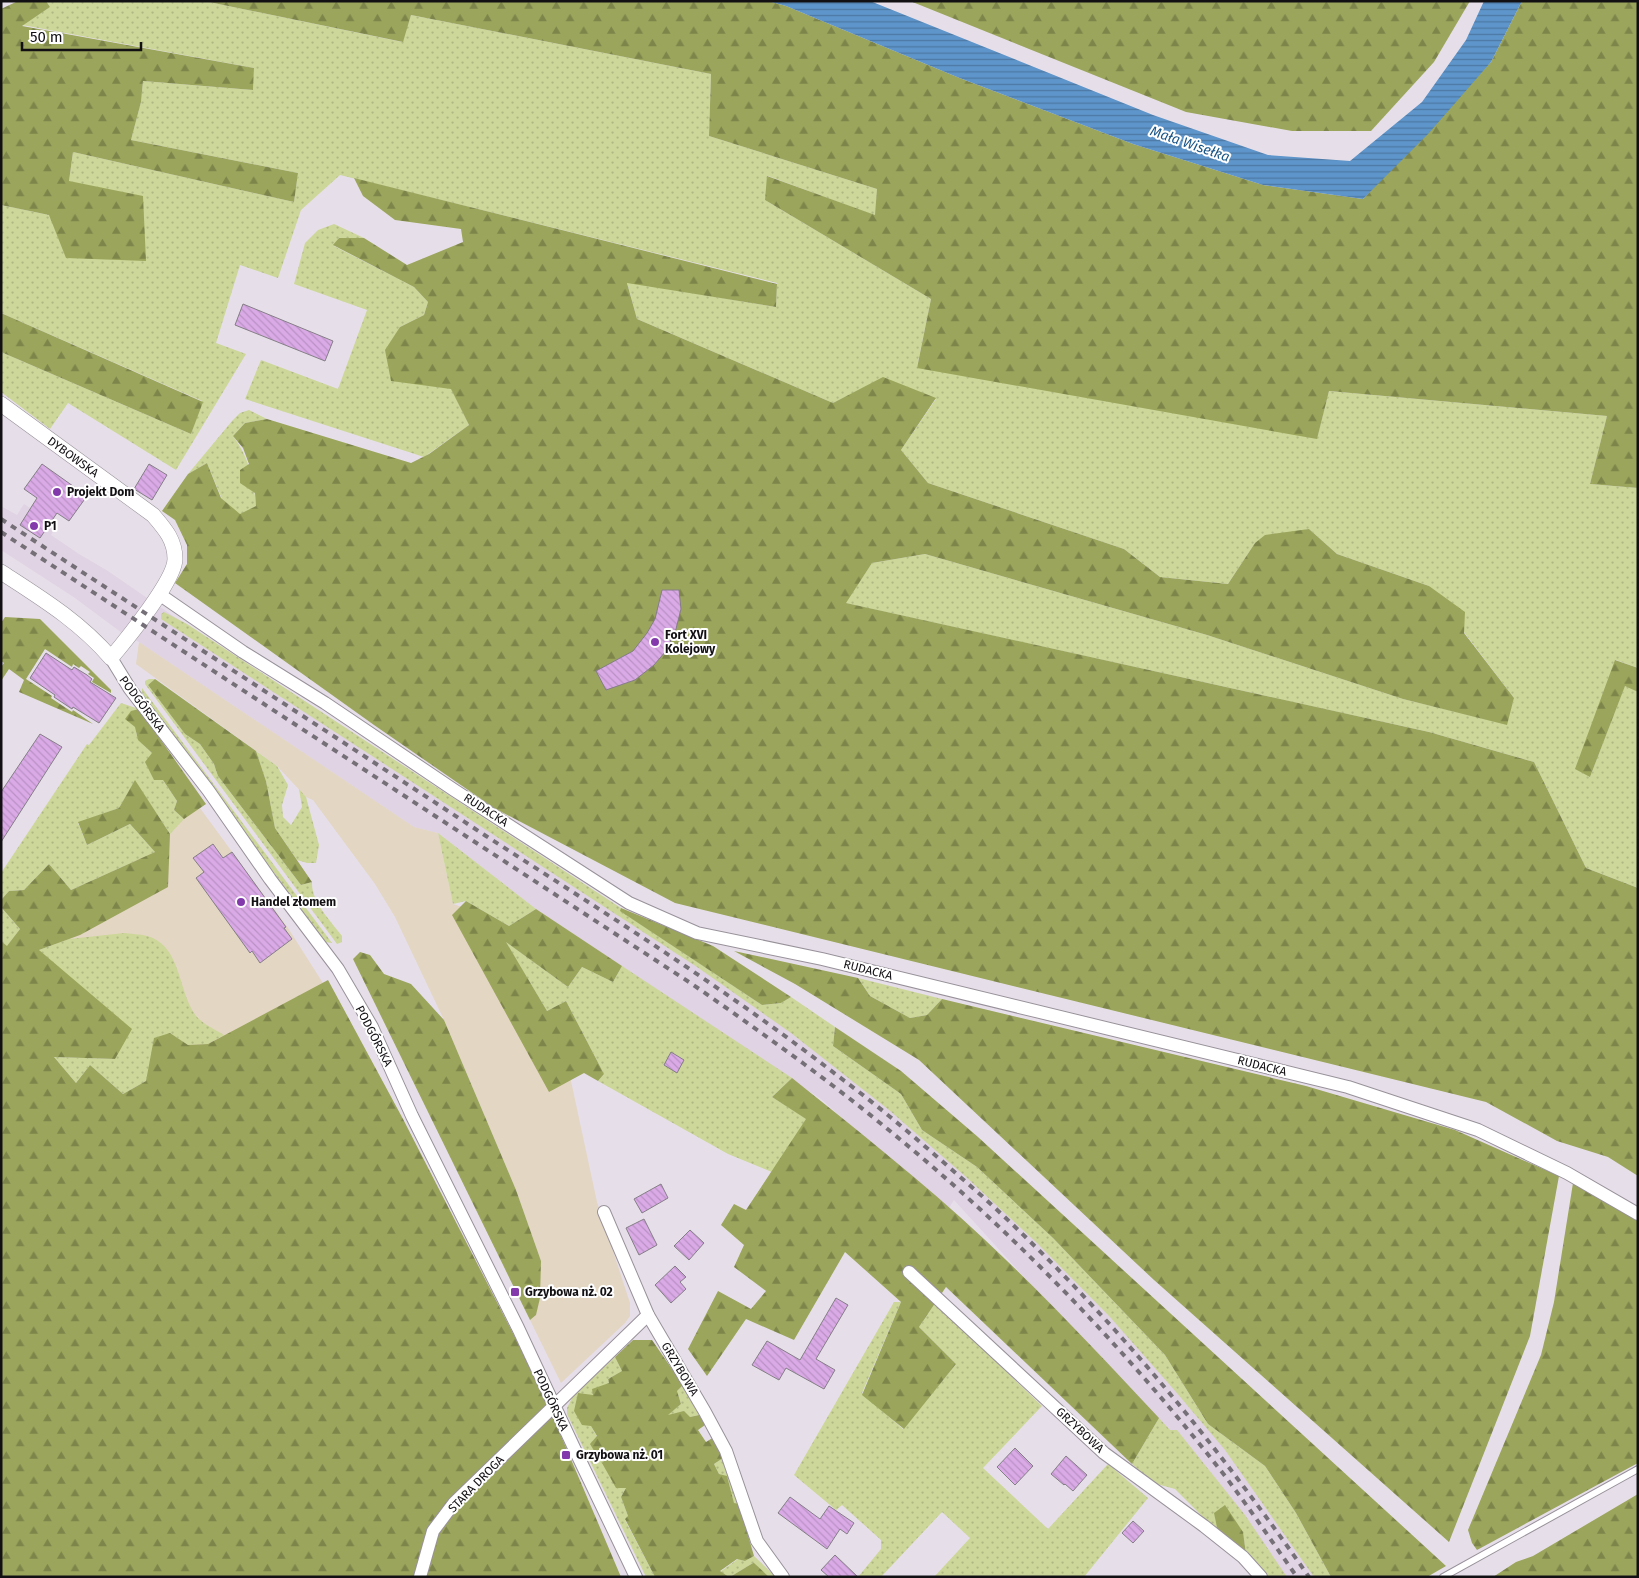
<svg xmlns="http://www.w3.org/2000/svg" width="1639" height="1578" font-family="'Fira Sans',sans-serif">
  <defs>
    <pattern id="grass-dots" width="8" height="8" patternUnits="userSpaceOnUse" patternTransform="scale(1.25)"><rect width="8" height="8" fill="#cdd799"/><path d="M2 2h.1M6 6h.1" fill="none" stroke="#afb883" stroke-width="1.8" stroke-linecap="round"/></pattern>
    <pattern id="forest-firs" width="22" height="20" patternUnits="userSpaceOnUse" patternTransform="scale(1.25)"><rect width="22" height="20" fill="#9ba55b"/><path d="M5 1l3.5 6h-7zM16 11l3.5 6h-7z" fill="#7d854a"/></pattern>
    <pattern id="water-rules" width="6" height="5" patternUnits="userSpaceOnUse" patternTransform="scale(1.25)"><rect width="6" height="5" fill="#5e95ca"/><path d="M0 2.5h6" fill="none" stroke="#4c78a3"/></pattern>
    <pattern id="building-back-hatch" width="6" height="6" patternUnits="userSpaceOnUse" patternTransform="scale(1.25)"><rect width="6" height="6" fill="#daaae7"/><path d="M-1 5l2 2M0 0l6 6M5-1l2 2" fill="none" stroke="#ba91c5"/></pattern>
  </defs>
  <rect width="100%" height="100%" fill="#e6dfe9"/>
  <path fill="#e0d3e3" d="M24,504L57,525L51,535L79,554L108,571L256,673L825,1047L1091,1286L1329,1577H1268L1178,1446L954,1200L947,1211L821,1099L536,909L438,833L414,827L139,642L122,633L75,598L1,550V506L17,515Z"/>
  <g fill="#e3d6c3">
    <path d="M139,642L414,827L438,833L453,904L485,915L568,1067L597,1202L630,1303V1316L625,1323L561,1383L530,1320L536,1315L541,1261L516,1190L444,1020L395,917L375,884L313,800L306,797L277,766L136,664Z"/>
    <path d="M197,804L288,928L328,991L209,1077L51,940Z"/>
  </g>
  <g fill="url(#grass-dots)">
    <path d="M46,1H204L402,42L411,15L711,74L709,136L877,189L876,216L768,176L765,200L931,299L917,367L1317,438L1329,391L1607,416L1590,484L1638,488V668L1616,660L1590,777L1625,685L1638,692V888L1586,868L1534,762L1429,732L845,603L872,563L925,554L1207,635L1403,699L1506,724L1514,698L1429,586L1337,554L1309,529L1255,543L1228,584L1160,577L1124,549L928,483L901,450L936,399L883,378L833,403L637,319L627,282L776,307L777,283L340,175L301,210L278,278L240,265L216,343L246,354L176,470L68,403L50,429L1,392V352L191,434L202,401L1,313V205L49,215L69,181L73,152L294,202L298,173L131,140L141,102L143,81L253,90L254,68L22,25L50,7Z"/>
    <path d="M334,224L364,238H339L334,246L414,287L428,302L424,315L400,327L451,388L469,425L424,457L245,399L261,360L338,389L367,310L294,284L305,243L318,230Z"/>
    <path d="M249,410L267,419L245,423L233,436C249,457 254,481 256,506L240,515L222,499L207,463L188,474L232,421L240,413Z"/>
    <path d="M164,612L187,624L621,908V911L762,1005L781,1003L791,997L835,1027L833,1046L901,1094L922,1130L977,1167L1053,1238L1165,1355L1208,1424L1265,1466L1296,1513L1331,1577H1314L1225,1450L1176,1392L1110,1317L1038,1244L965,1176L889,1110L791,1033L697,967L161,619V614Z"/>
    <path d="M149,679H155L148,685L185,734L200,744L214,764L218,776L301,885L312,882C311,902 331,921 342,936V942L337,944L145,684V681Z"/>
    <path d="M142,688L332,943L325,942L144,696L142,692Z"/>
    <path d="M121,703L139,709C134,733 133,736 152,753L154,780H163L177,801L174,810L184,819L170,834L135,781L119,808L78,823L87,845L130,824L155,852L71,890L49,864L24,890L9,891L1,900V873L87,744L89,745Z"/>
    <path d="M256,751L277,766L288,785L282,805L283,817L291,825L302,807L299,789L306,797L319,845L316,863H307L297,860L275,828L266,781Z"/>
    <path d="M438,833L536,909L509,926L466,901L453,904Z"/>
    <path d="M1,907L20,929L7,947L1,941Z"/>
    <path d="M124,933C131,934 140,934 147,936C183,946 177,994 198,1018C205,1025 216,1030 224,1035L208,1044L188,1045L170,1033L146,1081L123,1094L90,1065L76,1083L54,1057L115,1059L39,950L69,939Z"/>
    <path d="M505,941L568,987L582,967L613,982L622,966L792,1078L772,1097L807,1119L772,1172L728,1154L598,1081L604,1074L566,1001L547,1011Z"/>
    <path d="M858,978L942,999L927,1015L910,1018L870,996Z"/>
    <path d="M894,1302H901L862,1393L903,1429L956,1364L919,1327L935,1303L1042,1406L983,1468L1048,1529L1108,1464L1148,1498L1084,1577H934L970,1538L942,1512L881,1577H858L881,1549V1540L842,1505L836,1510L794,1475Z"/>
    <path d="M615,1357L622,1371L608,1379L609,1383L594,1395L591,1426L626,1488L621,1497L628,1516L625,1520L655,1577H646L567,1414V1408L573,1396Z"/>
    <path d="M683,1385L699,1415L690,1417L667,1415L681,1404L677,1391Z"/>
    <path d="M1159,1418L1170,1430H1177L1245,1515L1287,1577H1266L1246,1554L1243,1532H1218L1175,1489L1153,1483L1132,1464Z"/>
    <path d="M723,1458L739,1504H734L727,1477L719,1474L714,1464Z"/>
    <path d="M754,1556L776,1577H769L753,1563L730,1577L720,1572L738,1559L745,1561Z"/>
  </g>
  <g fill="url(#forest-firs)">
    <path d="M18,1H46L50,7L22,26L254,68L253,90L143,81L141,102L131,140L298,173L294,202L73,152L69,181L143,196L146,261L66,258L49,215L1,205V9Z"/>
    <path d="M204,1H768L786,6L957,77L1133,144L1263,185L1363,199L1491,62L1522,1H1638V488L1590,484L1607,416L1329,391L1317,439L917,368L931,299L765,200L767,176L875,215L877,189L709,136L711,74L411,15L403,42Z"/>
    <path d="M910,1H1470L1434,62L1371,131H1292L1186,112Z"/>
    <path d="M354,178L777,284L776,307L627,283L637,319L833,403L883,377L936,398L901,450L928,483L1124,549L1160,577L1228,584L1255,543L1265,535L1309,529L1337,554L1429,586L1465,612L1464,633L1514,698L1507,725L1403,699L1207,635L925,554L872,563L846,603L1429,732L1534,762L1586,868L1638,888V1176L1608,1157L1557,1141L1486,1102L675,903L494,808L374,725L175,583L187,564V545L175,520L162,511L188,474L207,463L221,498L240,514L256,506L255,493L240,483V470L249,464L243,448L233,436L245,423L267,419L411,463L429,454L469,425L451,389L391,381L385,350L400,327L424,315L428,302L414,287L333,245L339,238H364L407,265L463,242L461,229L395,220L363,196Z"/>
    <path d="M1,313L203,402L191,434L1,352Z"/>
    <path d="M5,617L40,619L111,690V693L92,682L94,678L88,674L90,672L81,666L79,668L73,664L72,667L45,649L26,679L52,696L51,698L72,712L73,710L93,724L19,692L24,680L9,669L1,681V667L4,663L1,661V623Z"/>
    <path d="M1615,660L1638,668V692L1625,686L1590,777L1575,769Z"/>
    <path d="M155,679L256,751L266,781L275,828L312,882L301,885L218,776L214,764L200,744L185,734L148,685Z"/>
    <path d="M139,709L206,804L184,819L174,810L177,801L163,780H154L145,762L152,753L138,740L135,727L125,719L131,711Z"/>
    <path d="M135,780L170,834L168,887L80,935L39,950L132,1029L115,1059L54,1057L76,1083L90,1065L123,1094L146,1081L154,1038L170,1033L188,1045L208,1044L328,980L403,1119L539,1384L621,1577H1V941L7,946L20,929L1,907V900L9,891L24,890L49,864L71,890L155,852L130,824L87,845L78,822L119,808Z"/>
    <path d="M466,901L509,926L536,909L622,966L613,982L582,967L568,987L506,942L547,1011L566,1001L604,1074L598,1081L584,1073L549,1092L452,915Z"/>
    <path d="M621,908L713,946L791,997L781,1003L762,1005L620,911Z"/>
    <path d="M734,951L858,978L870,996L910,1018L927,1015L942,999L1306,1086L1455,1130L1559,1176L1530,1336L1449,1542L1154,1280L919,1060L795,984Z"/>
    <path d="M360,952L370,955L384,974L411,984L444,1020L516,1190L541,1261L540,1298L536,1315L530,1320L353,959Z"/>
    <path d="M835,1027L901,1071L978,1137L1446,1566L1427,1577H1331L1296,1513L1265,1466L1208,1424L1165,1355L1053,1238L977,1167L922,1130L901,1094L833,1046Z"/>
    <path d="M792,1078C857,1130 923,1182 984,1239C1045,1296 1102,1357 1159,1418L1132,1464L946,1287L919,1327L956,1364L904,1429L862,1395L901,1302L845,1252L794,1340L746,1319L707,1376L688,1349L718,1291L751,1309L766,1291L734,1267L744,1245L721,1225L734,1204L746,1210L806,1119L772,1097Z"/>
    <path d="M1573,1183L1638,1219V1463L1477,1550L1472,1543L1468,1530L1541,1355L1554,1302Z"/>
    <path d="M633,1340H652L683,1385L677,1391L681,1404L668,1415L684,1411L690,1417L699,1415L705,1425L698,1430L706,1442L714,1437L723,1458L714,1464L719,1474L727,1476L734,1503L739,1504L754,1556L745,1561L737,1559L720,1571L729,1577H655L625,1519L628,1516L621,1497L626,1488H616L602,1463L608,1457L599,1459L590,1444L597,1436L591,1426L582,1425L574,1411L578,1393L593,1395L592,1389L609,1383L608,1379L622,1371L615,1357Z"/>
    <path d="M1638,1494V1577H1493L1516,1562L1533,1556Z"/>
    <path d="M1225,1505L1243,1532L1246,1554L1218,1532L1214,1513Z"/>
    <path d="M754,1563L769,1577H730L753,1563Z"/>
  </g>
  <path fill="url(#water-rules)" d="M768,1H870L1153,115L1268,155L1350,161L1422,102L1466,40L1484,1H1522L1491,62L1429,133L1363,199L1263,185L1133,144L957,77L786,6Z"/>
  <g fill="url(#building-back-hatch)" stroke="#847e86">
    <path d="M243,304L333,341L325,361L235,325Z"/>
    <path d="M42,464L87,496L69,521L57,513L40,538L20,525L37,498L24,489Z"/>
    <path d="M149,464L167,475L152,500L134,489Z"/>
    <path d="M662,590H679L681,609L676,629L666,651L654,665L635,680L606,690L596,671L633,651L647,633L655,619Z"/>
    <path d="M46,653L72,670L74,667L87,675L92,679L90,682L116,698L99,723L73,707L72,709L54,697L55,695L30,678Z"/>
    <path d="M40,734L62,747L1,842V792Z"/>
    <path d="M213,844L223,858L232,852L286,927L284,928L292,939L260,963L252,951L250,953L196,878L204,872L193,858Z"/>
    <path d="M671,1052L684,1060L677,1073L664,1065Z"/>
    <path d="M661,1184L668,1198L642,1213L634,1199Z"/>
    <path d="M644,1219L657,1245L639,1255L626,1228Z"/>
    <path d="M690,1230L704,1243L689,1260L674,1246Z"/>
    <path d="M675,1266L686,1277L680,1282L686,1289L671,1303L655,1285Z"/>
    <path d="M836,1298L848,1305L816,1359L835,1370L824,1389L786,1368L779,1380L752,1365L767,1341L800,1360Z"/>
    <path d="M1015,1448L1033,1466L1015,1485L997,1467Z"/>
    <path d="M1066,1456L1087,1475L1073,1491L1065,1484L1064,1485L1051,1474Z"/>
    <path d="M790,1497L820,1519L829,1506L854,1523L847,1534L840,1529L827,1549L778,1513Z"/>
    <path d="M1133,1521L1144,1531L1133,1543L1122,1533Z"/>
    <path d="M835,1555L858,1577H829L821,1570Z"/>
  </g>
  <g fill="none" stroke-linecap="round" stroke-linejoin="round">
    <g stroke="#98919a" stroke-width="8">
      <path id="service" d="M1443,1577L1638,1469"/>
    </g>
    <g stroke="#98919a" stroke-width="14">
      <g id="minor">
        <path d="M159,594L243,652L325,703L454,790L629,903L697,933L822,959L1348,1087L1478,1130L1567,1173L1638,1214"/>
        <path d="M111,658L130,689L208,790L270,879L338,969L372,1027L412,1116L518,1328L575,1450L636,1577"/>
        <path d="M604,1212L648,1315L705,1412L726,1451L757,1541L783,1577"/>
        <path d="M909,1272L1104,1453L1204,1526L1243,1557L1261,1577"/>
        <path d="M420,1577L433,1531L454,1503L648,1315"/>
      </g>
    </g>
    <g stroke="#98919a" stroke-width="16">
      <path id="tertiary" d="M1,404L153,515C165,529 175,540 175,559C175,580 126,640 111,658C79,621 41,598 1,572"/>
    </g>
    <use href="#service" stroke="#fff" stroke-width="6"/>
    <use href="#minor" stroke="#fff" stroke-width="12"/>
    <use href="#tertiary" stroke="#fff" stroke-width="15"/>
    <g stroke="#757077" stroke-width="4" stroke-dasharray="6 6" stroke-linecap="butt">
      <path d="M1,519C163,625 325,730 486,836C605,913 726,989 838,1076C888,1113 935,1155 982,1196C1106,1309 1213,1439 1309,1577"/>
      <path d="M1,532L692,984C758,1030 823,1076 885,1127C1011,1229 1125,1348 1225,1476C1250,1509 1273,1543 1297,1577"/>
    </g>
  </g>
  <g fill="#8339ab" stroke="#fff" stroke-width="2">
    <circle cx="57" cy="492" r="5"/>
    <circle cx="34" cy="526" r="5"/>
    <circle cx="655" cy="642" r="5"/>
    <circle cx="241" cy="902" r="5"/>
    <rect x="510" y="1287" width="10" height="10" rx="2.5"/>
    <rect x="561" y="1450" width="10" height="10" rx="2.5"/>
  </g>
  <g text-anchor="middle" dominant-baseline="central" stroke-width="4" stroke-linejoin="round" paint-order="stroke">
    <g font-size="12" fill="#131014" stroke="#fff">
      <text transform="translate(73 457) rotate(36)">DYBOWSKA</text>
      <text transform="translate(142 704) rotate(53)">PODGÓRSKA</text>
      <text transform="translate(486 810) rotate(33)">RUDACKA</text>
      <text transform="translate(868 970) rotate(14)">RUDACKA</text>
      <text transform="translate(374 1036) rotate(63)">PODGÓRSKA</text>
      <text transform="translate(1262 1066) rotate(14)">RUDACKA</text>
      <text transform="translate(680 1369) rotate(59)">GRZYBOWA</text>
      <text transform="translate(551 1400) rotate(65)">PODGÓRSKA</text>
      <text transform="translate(1080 1430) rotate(43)">GRZYBOWA</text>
      <text transform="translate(476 1484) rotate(-46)">STARA DROGA</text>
    </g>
    <g font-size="12" font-weight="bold" fill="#131014" stroke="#fff" text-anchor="start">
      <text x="67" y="492">Projekt Dom</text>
      <text x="44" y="526">P1</text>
      <text x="665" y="635">Fort XVI<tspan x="665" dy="14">Kolejowy</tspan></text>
      <text x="251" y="902">Handel złomem</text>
      <text x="525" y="1292">Grzybowa nż. 02</text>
      <text x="576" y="1455">Grzybowa nż. 01</text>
    </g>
    <g font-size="14" font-style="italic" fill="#185486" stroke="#fff">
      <text transform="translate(1190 144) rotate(19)">Mała Wisełka</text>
    </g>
  </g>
  <rect width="1639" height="1578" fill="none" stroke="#131014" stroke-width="5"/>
  <path d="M22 42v8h119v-8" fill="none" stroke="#131014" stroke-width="2.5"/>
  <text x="30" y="42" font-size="15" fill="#131014" stroke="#ffffff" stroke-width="4" paint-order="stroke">50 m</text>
</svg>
